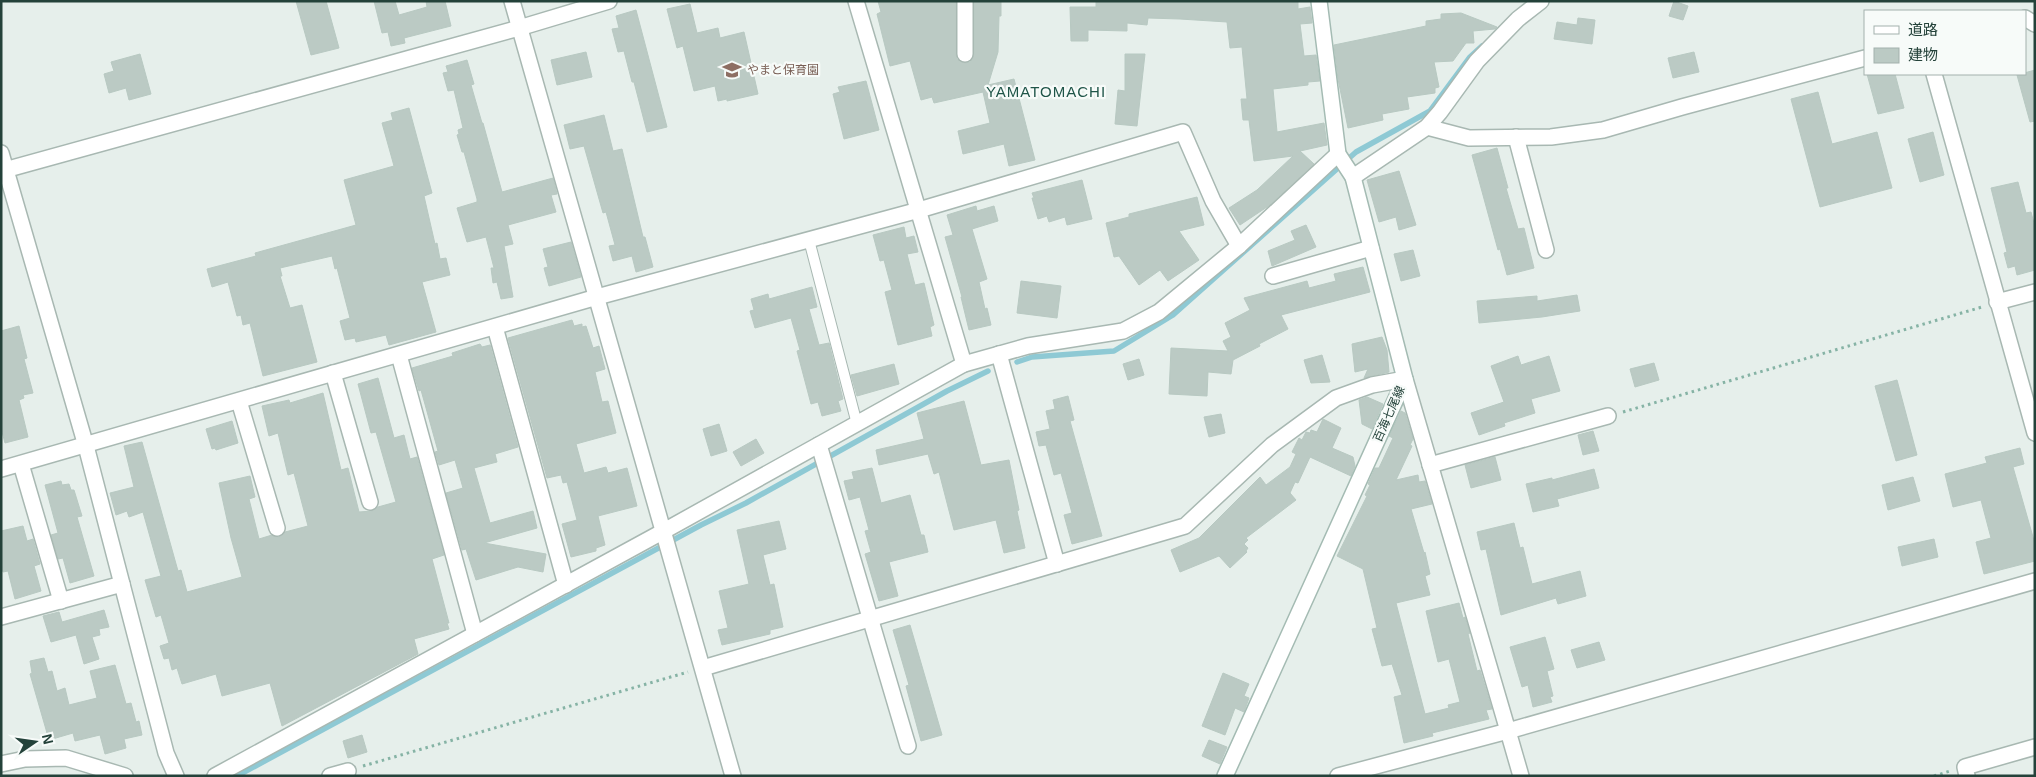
<svg xmlns="http://www.w3.org/2000/svg" width="2036" height="777" font-family="Helvetica,'Noto Sans JP',sans-serif">
  <rect width="100%" height="100%" fill="#e6efeb"/>
  <g fill="none" stroke-linecap="round" stroke-linejoin="round">
    <g stroke="#8ec9d4" stroke-width="5.5">
      <path d="M1017,362L1032,357L1114,351L1173,315L1356,152L1430,111L1470,57L1482,46"/>
      <path d="M237,776L701,525L746,503L947,391L988,371"/>
    </g>
  </g>
  <g fill="#bbcac4" stroke="#b8c9c2">
    <path d="M296,1H326L339,48L311,55Z"/>
    <path d="M374,1H395L399,15L427,7L426,1H445L451,26L404,38L405,43L391,46L388,32L382,33Z"/>
    <path d="M878,1H956V54L957,59L965,63L970,62L974,54V1H1001V16H999L998,52L988,85L1014,79L1035,160L1009,166L1004,144L963,154L958,131L990,123L983,92L934,103L932,97L921,100L910,61L890,66L877,14L881,12Z"/>
    <path d="M1096,1H1298V9L1310,7L1312,23L1300,24L1304,56L1316,55L1320,81L1308,82V85L1273,89L1277,132L1324,123L1327,145L1300,151L1314,164L1270,205L1240,225L1229,208L1257,190L1293,156L1254,161L1249,120H1243L1241,99H1247L1242,47L1230,48L1227,22L1180,19L1148,18L1147,25L1127,23V31L1088,30V41H1071L1070,7H1096Z"/>
    <path d="M1674,1L1688,6L1683,20L1669,16Z"/>
    <path d="M690,4L697,33L718,28L720,38L744,32L758,94L727,101V99L718,101L715,86L694,91L683,46L677,48L667,9Z"/>
    <path d="M636,10L667,127L647,132L634,82H632L624,51L618,52L612,29L619,28L616,16Z"/>
    <path d="M1461,13L1497,27L1495,29L1473,31L1474,43H1466L1453,61L1434,62L1439,87L1435,88V93L1407,97L1409,109L1382,114L1383,120L1348,128L1338,79L1334,45L1426,26V21L1441,19V14Z"/>
    <path d="M1578,18L1595,20L1592,44L1554,39L1557,22L1577,25Z"/>
    <path d="M586,52L592,77L557,85L551,60Z"/>
    <path d="M1694,52L1699,72L1673,78L1668,58Z"/>
    <path d="M140,54L151,94L129,100L126,88L109,93L104,74L114,71L111,62Z"/>
    <path d="M1125,54H1145L1137,126L1115,124L1118,90L1125,91Z"/>
    <path d="M467,60L474,84L471,85L482,123H483L502,192L553,178L557,194L551,195L556,212L508,225L513,244L504,246L513,297L501,299L497,282L493,283L491,268H494L486,237L467,242L457,208L477,202V199L464,152H462L457,135L459,134L458,130L463,128L454,90L448,91L443,73L448,72L446,66Z"/>
    <path d="M2035,70V121L2030,122L2017,75Z"/>
    <path d="M1867,74H1895L1904,108L1878,114Z"/>
    <path d="M866,81L879,130L844,139L833,94L840,92L838,87Z"/>
    <path d="M1818,92L1832,144L1877,132L1892,188L1820,207L1791,99Z"/>
    <path d="M409,108L432,193L424,196L435,244L437,243L440,259L446,258L450,275L422,282L436,332L389,345L386,335L356,342L355,338L345,340L340,321L350,318L337,268L335,269L332,256L280,268L282,276H280L290,308L302,305L317,362L263,376L250,323L243,325L241,315L237,316L228,282L212,287L207,269L256,256L255,253L356,225L344,180L394,166L382,123L393,120L391,113Z"/>
    <path d="M604,115L613,151L622,149L643,237H645L653,267L636,272L632,256L613,261L609,246L615,245L606,212L603,213L584,146L570,149L564,125Z"/>
    <path d="M1933,132L1944,175L1920,182L1908,139Z"/>
    <path d="M1497,148L1508,188H1506L1518,229L1524,228L1534,268L1507,275L1500,249L1498,250L1472,155Z"/>
    <path d="M1399,171L1416,225L1399,230L1396,217L1379,222L1367,180Z"/>
    <path d="M1082,180L1092,219L1067,225L1065,217L1049,222L1047,216L1038,219L1032,198H1034L1032,193Z"/>
    <path d="M2018,182L2026,213L2031,212L2035,227V270L2017,275L2015,266L2008,268L2004,253L2007,252L1991,188Z"/>
    <path d="M1197,197L1204,225L1179,231L1199,260L1168,281L1160,270L1139,285L1119,256L1114,257L1106,223L1129,217V214Z"/>
    <path d="M976,206L977,211L994,206L998,221L972,229L987,279L979,282L985,309L987,308L991,325L969,330L961,297H962L945,237L953,235L947,215Z"/>
    <path d="M1306,225L1316,247L1272,266L1268,251L1295,240L1291,231Z"/>
    <path d="M904,227L906,238L914,236L918,252L907,254L915,285L924,283L934,325L930,327L932,336L898,345L885,292L892,290L884,260L880,261L873,235Z"/>
    <path d="M571,242L581,277L549,286L544,268L548,267L543,249Z"/>
    <path d="M1413,250L1420,276L1401,281L1394,254Z"/>
    <path d="M1363,267L1370,292L1281,315L1288,329L1259,344L1260,346L1233,360L1231,374L1208,372L1207,396L1169,394L1171,348L1228,351L1223,341L1231,337L1225,323L1250,310L1244,298L1307,281L1309,288L1336,281L1334,274Z"/>
    <path d="M1021,281L1061,286L1057,318L1017,313Z"/>
    <path d="M812,287L817,307L809,309L819,345L829,343L843,399L838,401L841,411L822,416L818,402L811,404L797,351L800,350L791,318L755,328L750,311L754,310L751,299L768,294L769,299Z"/>
    <path d="M1577,295L1580,311L1542,317L1479,323L1477,301L1537,296V301Z"/>
    <path d="M572,320L574,326L582,324V327L586,326L593,348L599,346L605,369L595,372L602,402L608,401L616,433L576,444L584,473L606,467L608,473L627,468L637,506L598,516L605,545L596,548V551L571,557L562,524L577,520L567,482L563,483L561,475L547,478L508,338Z"/>
    <path d="M19,326L27,358L24,359L33,393L23,395L24,398L19,400L28,437L5,443L1,428V331Z"/>
    <path d="M1382,337L1387,350L1389,372L1364,378L1368,369L1355,372L1352,344Z"/>
    <path d="M480,344L482,347L490,345L518,447L495,454L497,462L474,468L490,523L533,511L537,528L484,543L546,554L543,572L518,567L476,580L466,549L462,550L446,493L463,488L455,460L439,465L435,452L438,451L421,390L419,391L412,368L453,356L452,353Z"/>
    <path d="M1322,355L1330,382L1311,383L1304,360Z"/>
    <path d="M1518,356L1521,365L1549,356L1560,391L1531,399L1535,413L1504,423L1505,426L1479,435L1471,413L1504,402L1491,366Z"/>
    <path d="M1139,359L1144,375L1128,380L1123,364Z"/>
    <path d="M1654,363L1659,380L1635,387L1630,369Z"/>
    <path d="M894,364L899,384L857,396L851,375Z"/>
    <path d="M378,378L394,438L404,435L410,459L417,457L444,555L432,559L449,623H447L449,629L414,639L418,654L282,726L270,683L222,696L216,674L182,684L177,668L172,670L169,658L164,659L160,646L169,643L161,615L156,617L145,580L161,576L143,512L129,517L127,511L116,515L110,493L134,487L124,446L142,442L178,571L181,570L187,592L242,577L231,538L219,483L250,476L255,497L249,499L259,539L272,535L279,537L285,532L308,526L294,473L288,475L278,433L269,436L262,406L289,400L290,403L323,393L341,470L348,468L359,512L372,511L378,507L396,502L376,432L371,433L358,384Z"/>
    <path d="M1897,380L1917,455L1896,461L1875,386Z"/>
    <path d="M1068,396L1074,420L1070,421L1102,536L1072,544L1064,515L1072,513L1061,473L1054,475L1046,445L1039,446L1036,432L1050,429L1046,411L1055,409L1053,400Z"/>
    <path d="M1367,397L1383,404L1372,429L1362,424L1359,400Z"/>
    <path d="M964,401L981,465L1009,460L1019,510L1017,511L1025,548L1004,553L996,520L954,530L939,472L934,474L928,454L879,465L876,450L924,439L917,413Z"/>
    <path d="M1401,411L1405,413L1413,439L1410,445L1412,446L1396,480L1418,475L1419,482L1425,481L1432,504L1411,509L1424,553L1425,552L1430,574L1425,576L1430,595L1396,603L1425,714L1449,708L1448,705L1460,702L1449,659L1438,662L1426,611L1459,603L1463,618L1465,617L1470,633L1468,634L1477,671L1480,670L1492,709L1486,710L1489,719L1432,733L1433,736L1404,743L1394,697L1402,695L1392,664L1382,666L1372,629L1377,628L1363,569L1337,556L1367,496L1365,495L1370,485L1368,484L1375,468H1379L1393,438L1389,436Z"/>
    <path d="M1221,414L1225,433L1209,437L1204,417Z"/>
    <path d="M1323,419L1341,428L1332,448L1353,457L1355,466L1351,476L1310,457L1298,483L1295,482L1290,493L1296,500L1246,538L1248,540L1244,544L1248,548L1246,551L1247,552L1230,568L1219,556L1180,572L1171,550L1199,538L1260,477L1266,485L1290,467L1296,454L1292,452L1299,438L1302,440L1306,432L1310,433L1311,430L1317,432Z"/>
    <path d="M232,421L238,443L216,450L215,448L212,449L206,429Z"/>
    <path d="M719,424L727,451L711,456L703,429Z"/>
    <path d="M1593,431L1599,451L1583,455L1578,435Z"/>
    <path d="M756,439L764,453L741,466L733,452Z"/>
    <path d="M2020,448L2024,464L2013,467L2035,544V561L1984,574L1976,542L1991,538L1981,500L1953,507L1945,474L1987,463L1985,457Z"/>
    <path d="M1495,457L1501,480L1471,488L1465,465Z"/>
    <path d="M872,468L881,503L910,495L921,535H924L928,552L889,562L898,596L879,601L865,554L871,552L865,531L869,530L860,497L849,500L844,481L854,479L852,472Z"/>
    <path d="M1594,469L1599,488L1557,499L1559,506L1533,512L1526,484L1552,478V480Z"/>
    <path d="M1913,477L1920,501L1888,510L1882,485Z"/>
    <path d="M61,481L62,485L69,484L71,490H74L82,516L77,517L94,576L70,583L63,558L58,559L51,535L58,533L45,485Z"/>
    <path d="M779,521L786,549L763,555L770,585L774,584L783,627L770,630V634L722,645L718,630L728,628L719,591L749,584L737,530Z"/>
    <path d="M1514,523L1520,548L1523,547L1532,584L1580,571L1586,596L1558,604L1556,598L1501,615L1486,549L1481,550L1477,532Z"/>
    <path d="M23,526L27,541L33,539L40,564L34,566L41,591L15,599L8,571L3,572L1,564V531Z"/>
    <path d="M1934,539L1938,557L1902,566L1898,547Z"/>
    <path d="M104,610L109,627L99,629L100,635L92,637L99,659L84,664L76,635L51,642L43,616L59,612L62,622Z"/>
    <path d="M910,625L942,735L921,741L906,686L909,685L893,630Z"/>
    <path d="M1545,637L1554,669L1547,671L1553,696L1550,697L1552,702L1533,707L1528,685L1522,687L1510,647Z"/>
    <path d="M1599,642L1605,660L1577,668L1571,650Z"/>
    <path d="M44,658L48,672L52,671L57,691L65,688L69,705L97,698L90,671L115,665L126,704L131,703L136,722L139,721L142,735L124,739L126,748L105,754L100,735L75,741L73,733L49,740L30,674L32,673L30,661Z"/>
    <path d="M1223,673L1249,684L1244,696L1249,698L1244,712L1235,708L1225,735L1202,726Z"/>
    <path d="M362,735L367,752L348,758L343,741Z"/>
    <path d="M1209,740L1227,747L1220,764L1202,756Z"/>
  </g>
  <g fill="none" stroke-linecap="round" stroke-linejoin="round">
    <g stroke="#a8b8b2" stroke-width="12">
      <path id="service" d="M809,240L857,424"/>
    </g>
    <g stroke="#a8b8b2" stroke-width="18">
      <g id="minor">
        <path d="M512,1L733,776"/>
        <path d="M856,1L964,364"/>
        <path d="M2025,18L2035,24"/>
        <path d="M965,54V1"/>
        <path d="M1934,74L2035,433"/>
        <path d="M1427,127L1469,138L1551,137L1603,130L1682,107L1865,58"/>
        <path d="M1516,137L1546,250"/>
        <path d="M1,171L519,28L609,1"/>
        <path d="M1353,177L1427,127L1440,112L1477,61L1518,19L1541,1"/>
        <path d="M1273,276L1371,248"/>
        <path d="M1997,302L2035,292"/>
        <path d="M495,327L566,585"/>
        <path d="M999,354L1057,564"/>
        <path d="M399,355L475,634"/>
        <path d="M333,373L370,502"/>
        <path d="M239,401L277,528"/>
        <path d="M819,445L908,746"/>
        <path d="M21,464L61,601"/>
        <path d="M1430,465L1608,416"/>
        <path d="M1,469L597,297L919,210L1183,132L1213,201L1239,246"/>
        <path d="M1,617L122,584"/>
        <path d="M703,668L1185,526L1272,445L1336,398L1372,385L1405,379L1508,731"/>
        <path d="M1,764L25,759L66,758L125,776"/>
        <path d="M215,776L664,531L964,364L1028,346L1123,331L1159,312L1239,246L1338,154"/>
        <path d="M330,776L348,771"/>
        <path d="M1967,776L1965,767L2035,747"/>
      </g>
    </g>
    <g stroke="#a8b8b2" stroke-width="18">
      <g id="tertiary">
        <path d="M1,153L86,446L166,753L176,776"/>
        <path d="M1508,731L1521,776"/>
        <path d="M1338,776L1508,731L2035,581"/>
      </g>
    </g>
    <g stroke="#a4bbb3" stroke-width="18">
      <path id="secondary" d="M1225,776L1405,379L1353,177L1338,154L1319,1"/>
    </g>
    <g stroke="#86b3a5" stroke-width="3" stroke-dasharray="2.5 4" stroke-linecap="butt">
      <path d="M1623,412L1982,307"/>
      <path d="M363,766L688,672"/>
      <path d="M1934,776L1950,771"/>
    </g>
    <use href="#service" stroke="#fff" stroke-width="10"/>
    <use href="#minor" stroke="#fff" stroke-width="15"/>
    <use href="#tertiary" stroke="#fff" stroke-width="15"/>
    <use href="#secondary" stroke="#fff" stroke-width="15"/>
  </g>
  <defs>
    <g id="school-bare" transform="scale(1.5)"><path d="M0-5L7-2L0 1L-7-2ZM-4 1L0 2.5L4 1V4Q0 6-4 4Z" fill="#8d6e63" stroke="#f7fbf9" stroke-width="2.5" paint-order="stroke"/></g>
  </defs>
  <g fill-rule="evenodd">
    <use href="#school-bare" x="732" y="70"/>
  </g>
  <g text-anchor="middle" dominant-baseline="central" stroke-width="4.5" stroke-linejoin="round" paint-order="stroke">
    <g font-size="12" fill="#785e54" stroke="#f7fbf9" text-anchor="start">
      <text x="747" y="70">やまと保育園</text>
    </g>
    <g font-size="12" fill="#24423a" stroke="#f7fbf9">
      <text transform="translate(1389 414) rotate(-66)">百海七尾線</text>
    </g>
    <g font-size="15" letter-spacing="1" fill="#1f5548" stroke="#f7fbf9">
      <text x="1046" y="91">YAMATOMACHI</text>
    </g>
  </g>
  <rect width="2036" height="777" fill="none" stroke="#24423a" stroke-width="5"/>
  <rect x="1864" y="10" width="162" height="65" fill="#f7fbf9" stroke="#a3b1ad"/>
  <rect x="1874" y="26" width="25" height="8" fill="#ffffff" stroke="#a3b1ad"/>
  <text x="1908" y="35" font-size="15" fill="#24423a">道路</text>
  <rect x="1874" y="48" width="25" height="15" fill="#bbcac4" stroke="#a3b1ad"/>
  <text x="1908" y="60" font-size="15" fill="#24423a">建物</text>
  <g transform="translate(35 742) rotate(77)" stroke="#f7fbf9" stroke-width="4" paint-order="stroke">
  <path d="M0-4L9 19L0 12L-9 19Z" fill="#24423a"/>
  <text y="-8" font-size="14" font-weight="bold" text-anchor="middle" fill="#24423a">N</text>
  </g>
</svg>
